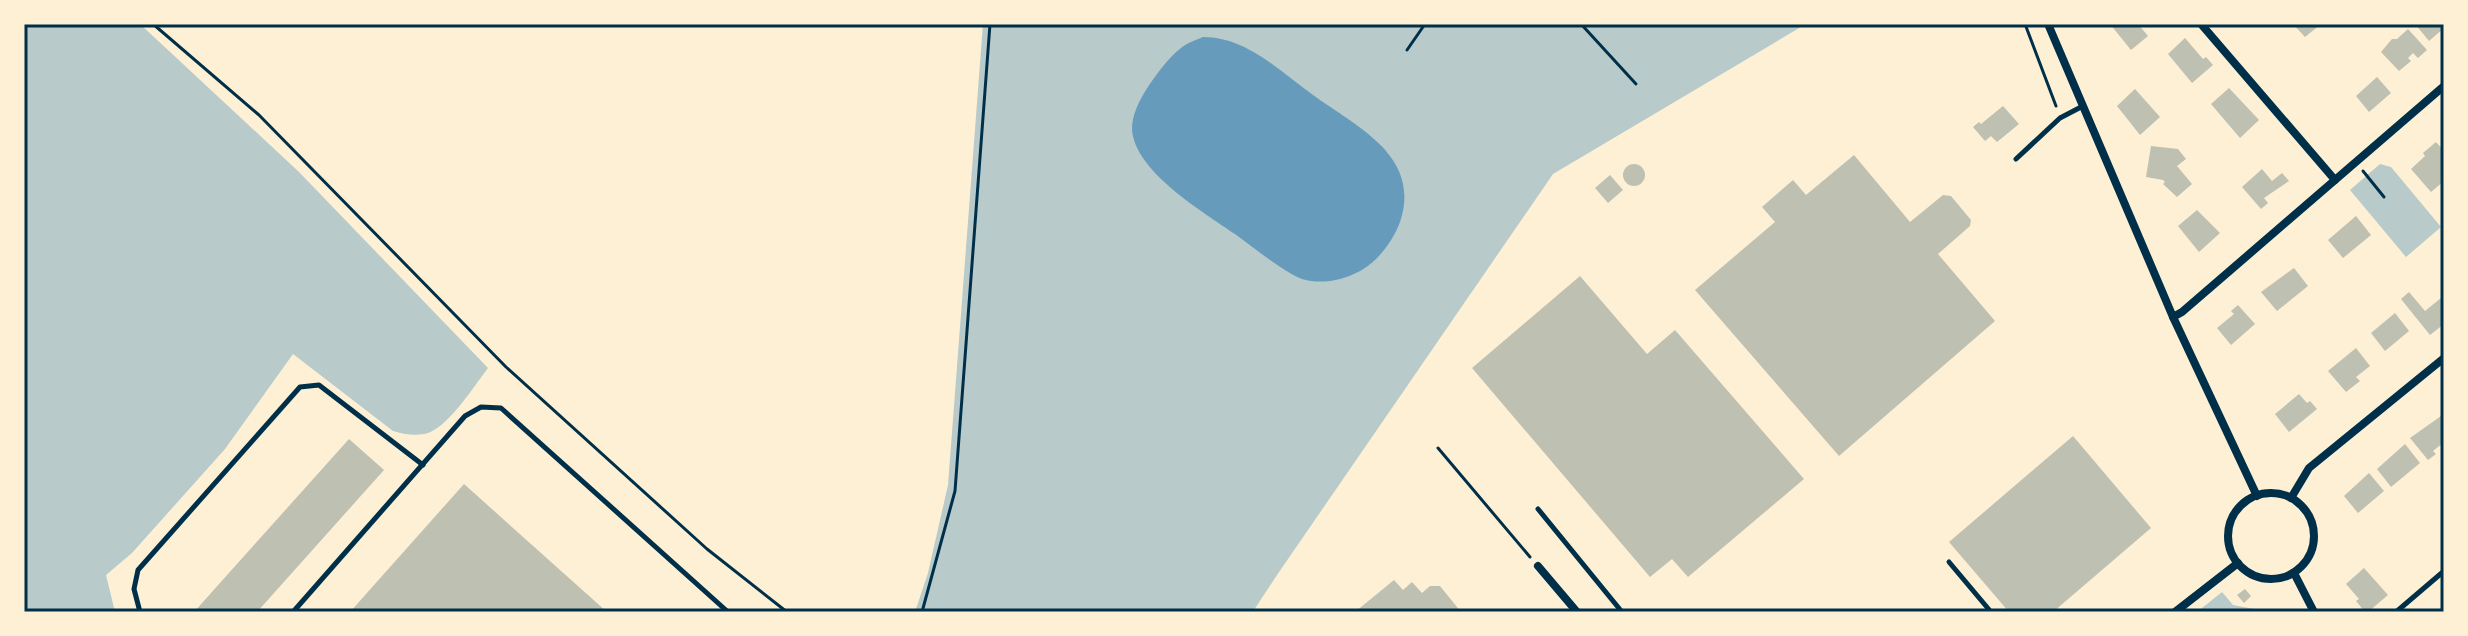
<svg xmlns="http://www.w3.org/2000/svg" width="2468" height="636" font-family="'PT Sans',sans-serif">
  <rect width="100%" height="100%" fill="#fdf0d5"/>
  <g fill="#b9caca">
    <path d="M24,24H140L299,172L488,368C474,386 446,431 424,434C413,436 403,434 393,431L293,354L225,449L132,553L106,575L115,612H24Z"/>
    <path d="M983,24H1806L1553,174L1277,575L1254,610L1255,612H915L928,573L948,485Z"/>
    <path d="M2380,164L2391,167L2441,227L2406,257L2350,190Z"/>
    <path d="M2222,592L2233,605L2270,612H2197Z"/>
  </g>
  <path fill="#669bbc" d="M1203,37C1247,37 1279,71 1313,95C1357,127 1422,156 1400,222C1393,241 1377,263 1358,272C1343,280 1324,284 1306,280C1290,277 1250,245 1235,234C1203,212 1134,171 1132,129C1132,115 1139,101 1146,90C1155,76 1168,58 1181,48C1187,43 1196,40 1203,37Z"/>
  <g fill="#bec0b2">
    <path d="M2110,24H2138L2148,36L2131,50Z"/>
    <path d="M2293,24H2321L2305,37Z"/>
    <path d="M2415,24H2444V28L2429,41Z"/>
    <path d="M2408,29L2427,50L2418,58L2413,53L2408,58L2411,61L2399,71L2381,52L2392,39H2397Z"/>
    <path d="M2185,38L2203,59L2206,57L2213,65L2192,83L2168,54Z"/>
    <path d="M2377,77L2391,93L2369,112L2356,96Z"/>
    <path d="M2229,88L2259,120L2240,138L2211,104Z"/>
    <path d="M2135,89L2160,117L2140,135L2117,106Z"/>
    <path d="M2003,106L2019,124L1997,142L1991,136L1985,141L1973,127L1979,122L1981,124Z"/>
    <path d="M2436,142L2444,151V181L2431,192L2411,169L2425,156L2423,153Z"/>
    <path d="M2151,146L2178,149L2186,159L2177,166L2192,184L2177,197L2163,184L2165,182L2163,180L2146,177Z"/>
    <path d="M1854,155L1910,222L1943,195L1951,196L1971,220L1970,226L1938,254L1995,321L1839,456L1695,290L1775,222L1762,207L1793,180L1806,195Z"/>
    <circle cx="1634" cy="175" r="11"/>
    <path d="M2262,169L2272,181L2282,173L2289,181L2264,198L2268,203L2261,209L2242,187Z"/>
    <path d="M1610,175L1623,190L1608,203L1595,188Z"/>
    <path d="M2197,210L2220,233L2199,252L2178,226Z"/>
    <path d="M2356,216L2371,235L2343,258L2328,240Z"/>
    <path d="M2294,268L2308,286L2277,311L2261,292Z"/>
    <path d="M1580,276L1647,354L1675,330L1804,479L1688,577L1672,559L1650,577L1472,368Z"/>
    <path d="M2409,292L2425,311L2441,298L2444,302V324L2430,335L2401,299Z"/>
    <path d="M2238,305L2255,324L2231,345L2217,328L2234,314L2231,311Z"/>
    <path d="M2395,313L2409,331L2385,351L2371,333Z"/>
    <path d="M2356,348L2370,366L2356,377L2360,381L2346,392L2328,371Z"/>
    <path d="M2299,394L2307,403L2310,401L2317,409L2289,432L2275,414Z"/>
    <path d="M2441,416L2444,420V442L2433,451L2436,454L2428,460L2410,438Z"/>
    <path d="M2073,436L2151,528L2053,612H2009L1949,542Z"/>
    <path d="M349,439L384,470L257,612H194Z"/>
    <path d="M2405,444L2420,463L2391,487L2377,469Z"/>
    <path d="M2369,473L2384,491L2358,513L2344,496Z"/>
    <path d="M464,484L607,612H350Z"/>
    <path d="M2364,568L2388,595L2368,612H2365L2356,601L2359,599L2346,584Z"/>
    <path d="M1394,580L1403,590L1412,582L1422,593L1430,586H1440L1461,612H1355Z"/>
    <path d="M2245,589L2251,596L2244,603L2237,595Z"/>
  </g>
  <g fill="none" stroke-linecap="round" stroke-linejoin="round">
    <g stroke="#003049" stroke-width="3">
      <path d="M153,24L259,115L506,367L707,549L787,612"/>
      <path d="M1581,24L1636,84"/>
      <path d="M2025,24L2056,106"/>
      <path d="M1407,50L1425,24"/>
      <path d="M2363,171L2384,197"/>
      <path d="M1438,448L1530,557"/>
      <path d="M922,612L955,491L990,24"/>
    </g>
    <g stroke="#003049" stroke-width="5">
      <path d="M2016,159L2060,118L2083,106"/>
      <path d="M1538,509L1622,612"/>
      <path d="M1949,562L1991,612"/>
      <path d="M140,612L134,589L138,570L300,387L319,385L423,465"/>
      <path d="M293,612L465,416L481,407L501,408L728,612"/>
      <path d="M2396,612L2444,571"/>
    </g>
    <g stroke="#003049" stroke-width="8">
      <path d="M2048,24L2173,317L2257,496"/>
      <path d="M2201,24L2335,180"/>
      <path d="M2173,317L2182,312L2444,86"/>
      <circle cx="2271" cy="536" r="43"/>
      <path d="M2291,498L2309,468L2444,358"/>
      <path d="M1538,566L1577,612"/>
      <path d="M2294,573L2314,612"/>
      <path d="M2175,612L2238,563"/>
    </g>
  </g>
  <rect width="2468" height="636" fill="none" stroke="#fdf0d5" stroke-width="52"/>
  <rect x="26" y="26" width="2416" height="584" fill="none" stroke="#003049" stroke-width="3"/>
</svg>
